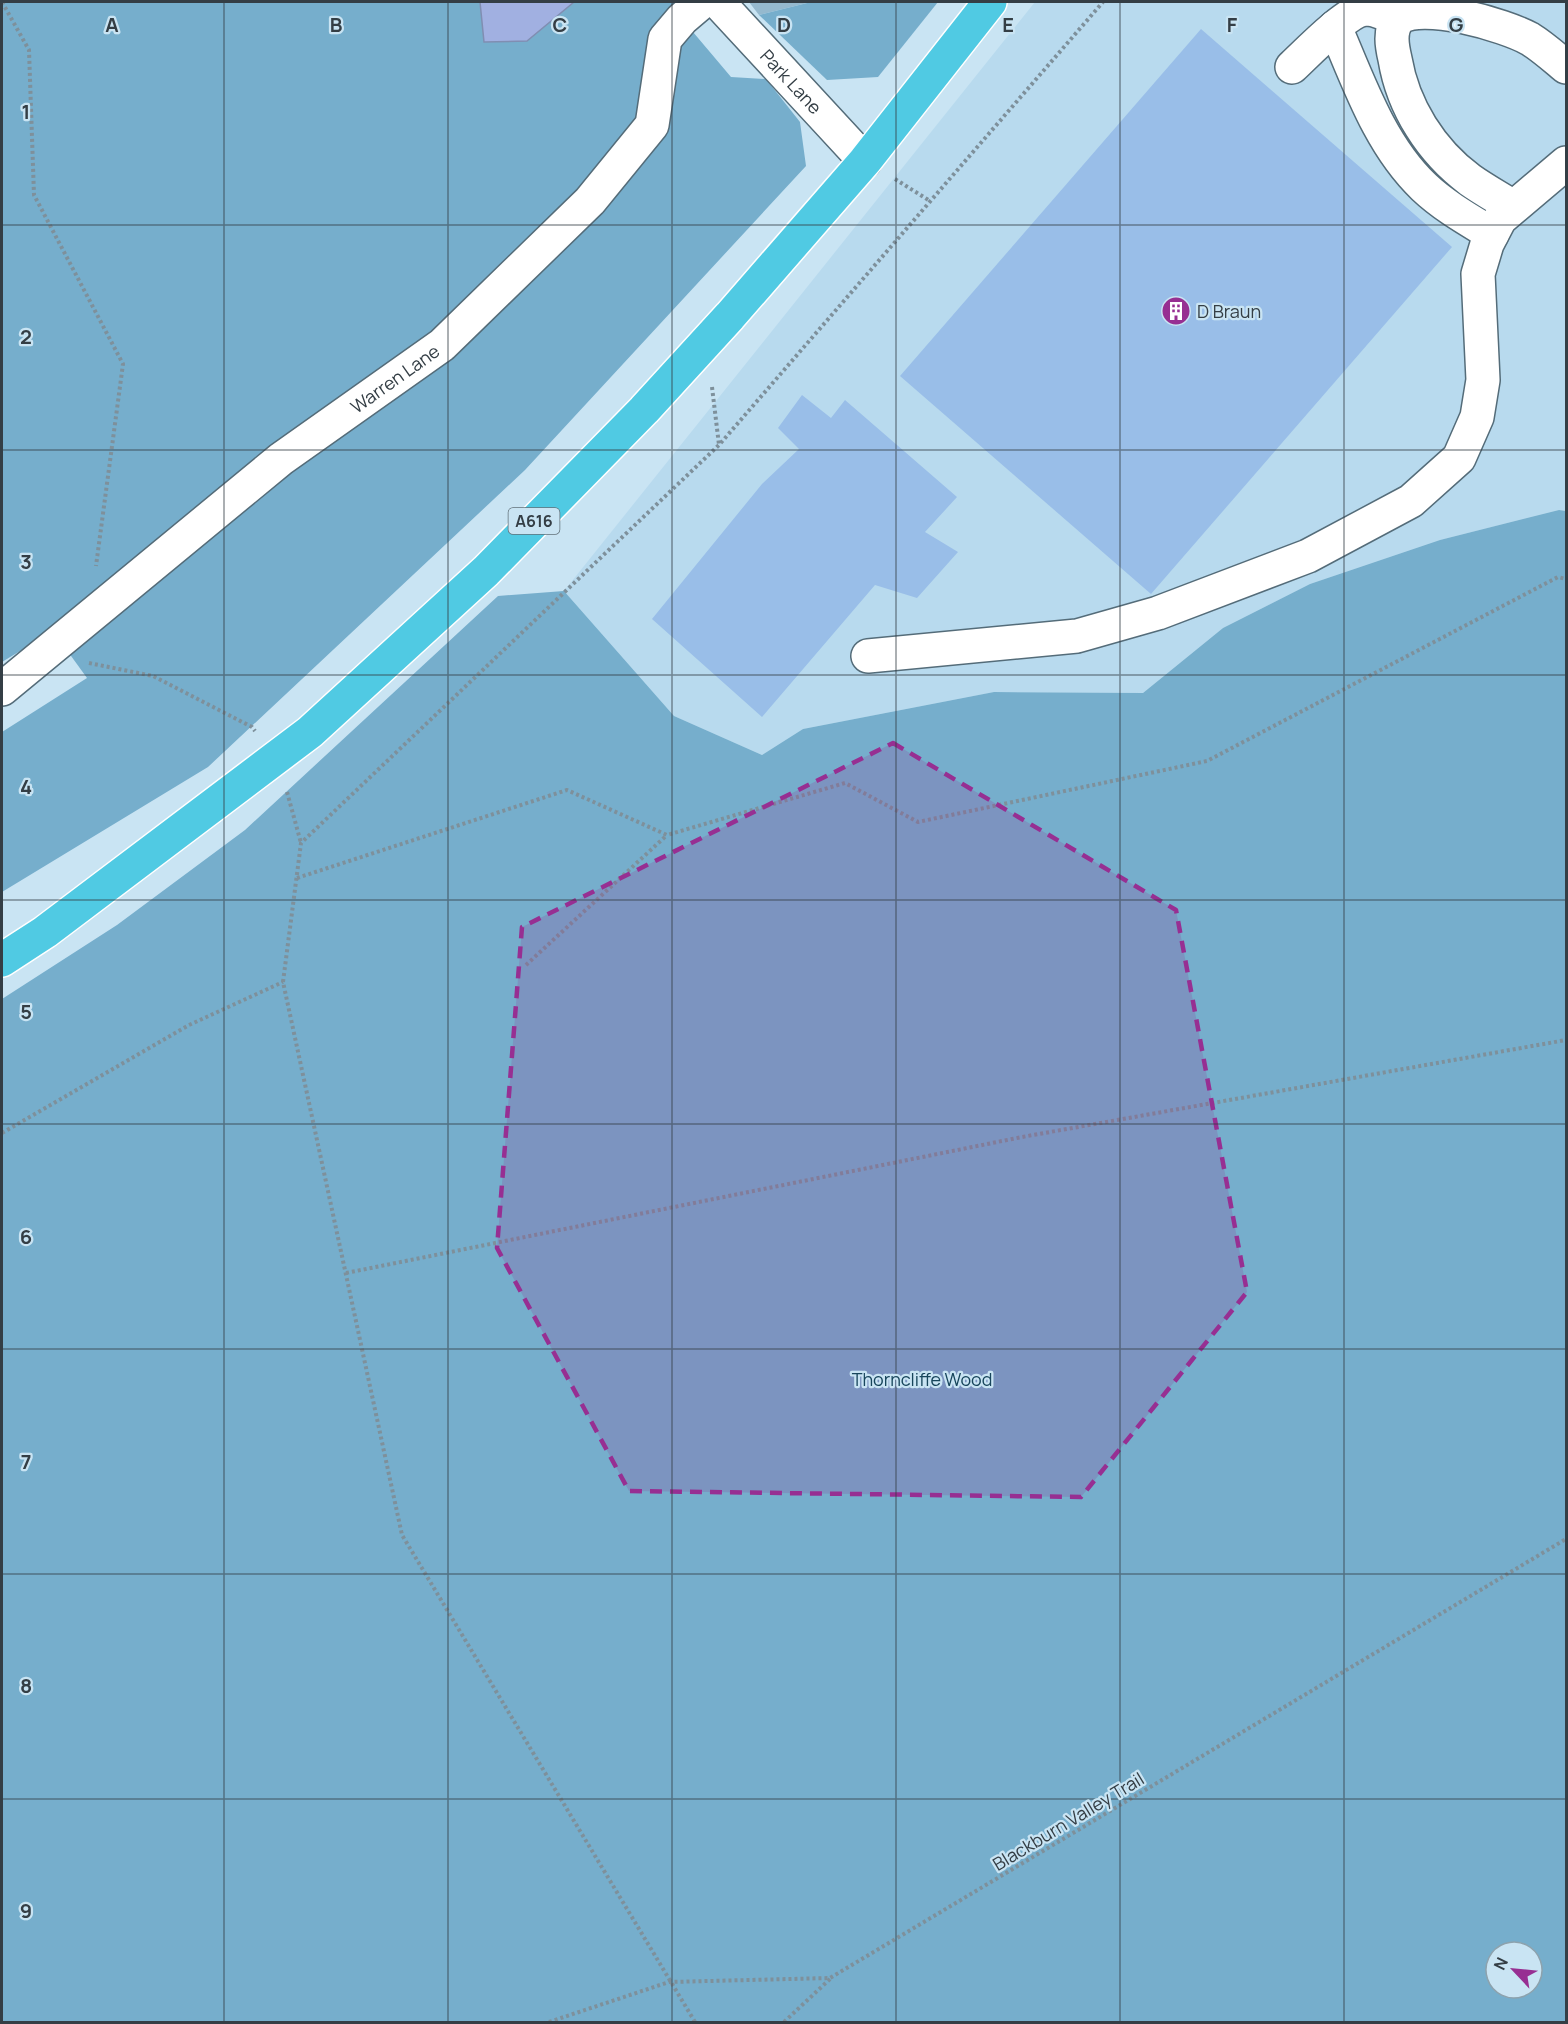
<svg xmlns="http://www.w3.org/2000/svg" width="1568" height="2024" font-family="Manrope,sans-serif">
  <rect width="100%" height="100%" fill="#c9e4f3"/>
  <path fill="#b8daee" d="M1035,2H1566V511L1559,510L1440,540L1310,584L1223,628L1143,693L994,692L803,729L762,755L674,716L564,591Z"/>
  <path fill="#95b9ce" d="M749,2H811L759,15Z"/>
  <g fill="#76aecc" fill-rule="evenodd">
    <path d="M2,2H677L682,19L731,77L766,79L800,122L806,166L525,470L208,767L2,892V732L87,678L53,631L2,662Z"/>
    <path d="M811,2H938L878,77L827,80L759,15Z"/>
    <path d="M1559,510L1566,511V2022H2V999L117,925L245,830L498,596L564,591L674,716L762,755L803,729L994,692L1143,693L1223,628L1310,584L1440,540ZM1496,1952H1532V1988H1496Z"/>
  </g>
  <path fill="#a1b0e1" stroke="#808eb2" stroke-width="1.5" d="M480,2H574L527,41L484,42Z"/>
  <g fill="#99bee8">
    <path d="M1201,29L1452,247L1151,594L900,376Z"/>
    <path d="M802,395L831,418L845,400L957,497L925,532L958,552L917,598L875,585L762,717L652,619L762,484L799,449L778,428Z"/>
  </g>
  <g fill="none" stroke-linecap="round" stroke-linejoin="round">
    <g stroke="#546c79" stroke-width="36">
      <g id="minor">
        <path id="s1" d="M718,2L865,161"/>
        <path d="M1335,27C1359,83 1380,145 1424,187C1444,206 1469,220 1492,234"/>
        <path d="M1292,67C1306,54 1348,10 1366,9C1377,9 1388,15 1397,20"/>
        <path d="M1513,207C1499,198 1484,190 1470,180C1431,151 1403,107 1395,59C1392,46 1389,31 1398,19C1420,0 1505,25 1530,39C1543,47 1555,58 1566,67"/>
        <path d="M868,656L1077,636L1158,613L1308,556L1411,501L1459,458L1477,417L1483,380L1478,274L1487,244L1500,219L1566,163"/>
        <path id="s2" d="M2,689L281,459L442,345L590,201L652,125L665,39L682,19L702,2"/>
      </g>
    </g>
    <g stroke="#fff" stroke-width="36">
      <path id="highway" d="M2,960L45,932L310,732L486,571L644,410L730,316L865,161L990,2"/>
    </g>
    <g stroke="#7e909b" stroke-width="4" stroke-dasharray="3 3" stroke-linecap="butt">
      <path d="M2,2L29,50L34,195L123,364L96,566"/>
      <path d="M895,179L930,201"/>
      <path d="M712,387L719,445"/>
      <path d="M89,663L153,676L252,727L255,731"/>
      <path d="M287,792L301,843"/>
      <path d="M297,878L567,790L667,835L845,783L918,822L1207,761L1558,577L1566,579"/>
      <path d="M526,965L667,835"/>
      <path d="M2,1133L189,1025L283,982"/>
      <path d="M346,1273L1022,1137L1566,1040"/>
      <path d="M549,2022L669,1982L830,1978L1566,1539"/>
      <path d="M695,2022L402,1535L283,982L301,843L719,445L1103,2"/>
      <path d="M784,2022L830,1979"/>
    </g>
    <use href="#minor" stroke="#fff" stroke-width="33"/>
    <use href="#highway" stroke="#50cae3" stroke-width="33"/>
  </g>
  <path fill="#972f92" fill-opacity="0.2" stroke="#972f92" stroke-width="4.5" stroke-dasharray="12 8" stroke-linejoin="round" d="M893,743L1176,910L1247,1292L1081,1497L629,1491L497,1248L522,927Z"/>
  <path fill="none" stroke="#343e45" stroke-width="1.5" stroke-opacity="0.55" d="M224,2V2022M448,2V2022M672,2V2022M896,2V2022M1120,2V2022M1344,2V2022M2,225H1566M2,450H1566M2,675H1566M2,900H1566M2,1124H1566M2,1349H1566M2,1574H1566M2,1799H1566"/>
  <defs>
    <g id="building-disc" transform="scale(1.5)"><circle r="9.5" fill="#972f92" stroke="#c9e4f3"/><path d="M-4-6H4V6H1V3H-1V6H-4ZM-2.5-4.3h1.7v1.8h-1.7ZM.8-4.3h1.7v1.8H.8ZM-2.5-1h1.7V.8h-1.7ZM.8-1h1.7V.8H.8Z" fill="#fff"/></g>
  </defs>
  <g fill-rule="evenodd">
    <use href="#building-disc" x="1176" y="311"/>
  </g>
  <g text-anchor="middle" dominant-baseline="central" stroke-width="4.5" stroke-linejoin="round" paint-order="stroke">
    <rect fill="#c9e4f3" stroke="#617079" stroke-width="1.5" x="508.5" y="508" width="51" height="26" rx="4.5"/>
    <g font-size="16" font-weight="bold" fill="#343e45">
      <text x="534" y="521">A616</text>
    </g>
    <g font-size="18" fill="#343e45" stroke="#c9e4f3">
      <text stroke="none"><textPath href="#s1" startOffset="108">Park Lane</textPath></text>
      <text stroke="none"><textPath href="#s2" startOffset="501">Warren Lane</textPath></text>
      <text transform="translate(1068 1821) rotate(-31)">Blackburn Valley Trail</text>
    </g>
    <g font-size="18" fill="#343e45" stroke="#c9e4f3" text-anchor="start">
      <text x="1197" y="311">D Braun</text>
    </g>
    <g font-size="18" fill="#17455b" stroke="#c9e4f3">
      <text x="922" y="1379">Thorncliffe Wood</text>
    </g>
  </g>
  <g font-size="20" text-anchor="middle" font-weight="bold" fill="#343e45" stroke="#c9e4f3" stroke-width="4.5" stroke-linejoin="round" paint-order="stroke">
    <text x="112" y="32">A</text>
    <text x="336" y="32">B</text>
    <text x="560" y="32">C</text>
    <text x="784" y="32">D</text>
    <text x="1008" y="32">E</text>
    <text x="1232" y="32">F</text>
    <text x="1456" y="32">G</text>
    <text x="26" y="119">1</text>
    <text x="26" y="344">2</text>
    <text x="26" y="569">3</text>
    <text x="26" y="794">4</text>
    <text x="26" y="1019">5</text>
    <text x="26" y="1244">6</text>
    <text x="26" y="1469">7</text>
    <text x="26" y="1693">8</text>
    <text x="26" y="1918">9</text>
  </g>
  <rect width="1568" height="2024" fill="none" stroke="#343e45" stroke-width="6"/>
  <g transform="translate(1514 1970) rotate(296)"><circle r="28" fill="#c9e4f3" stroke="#8da2ad" stroke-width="1.5"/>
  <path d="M0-4.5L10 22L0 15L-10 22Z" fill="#972f92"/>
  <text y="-9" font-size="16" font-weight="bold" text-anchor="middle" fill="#343e45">N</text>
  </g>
</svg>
